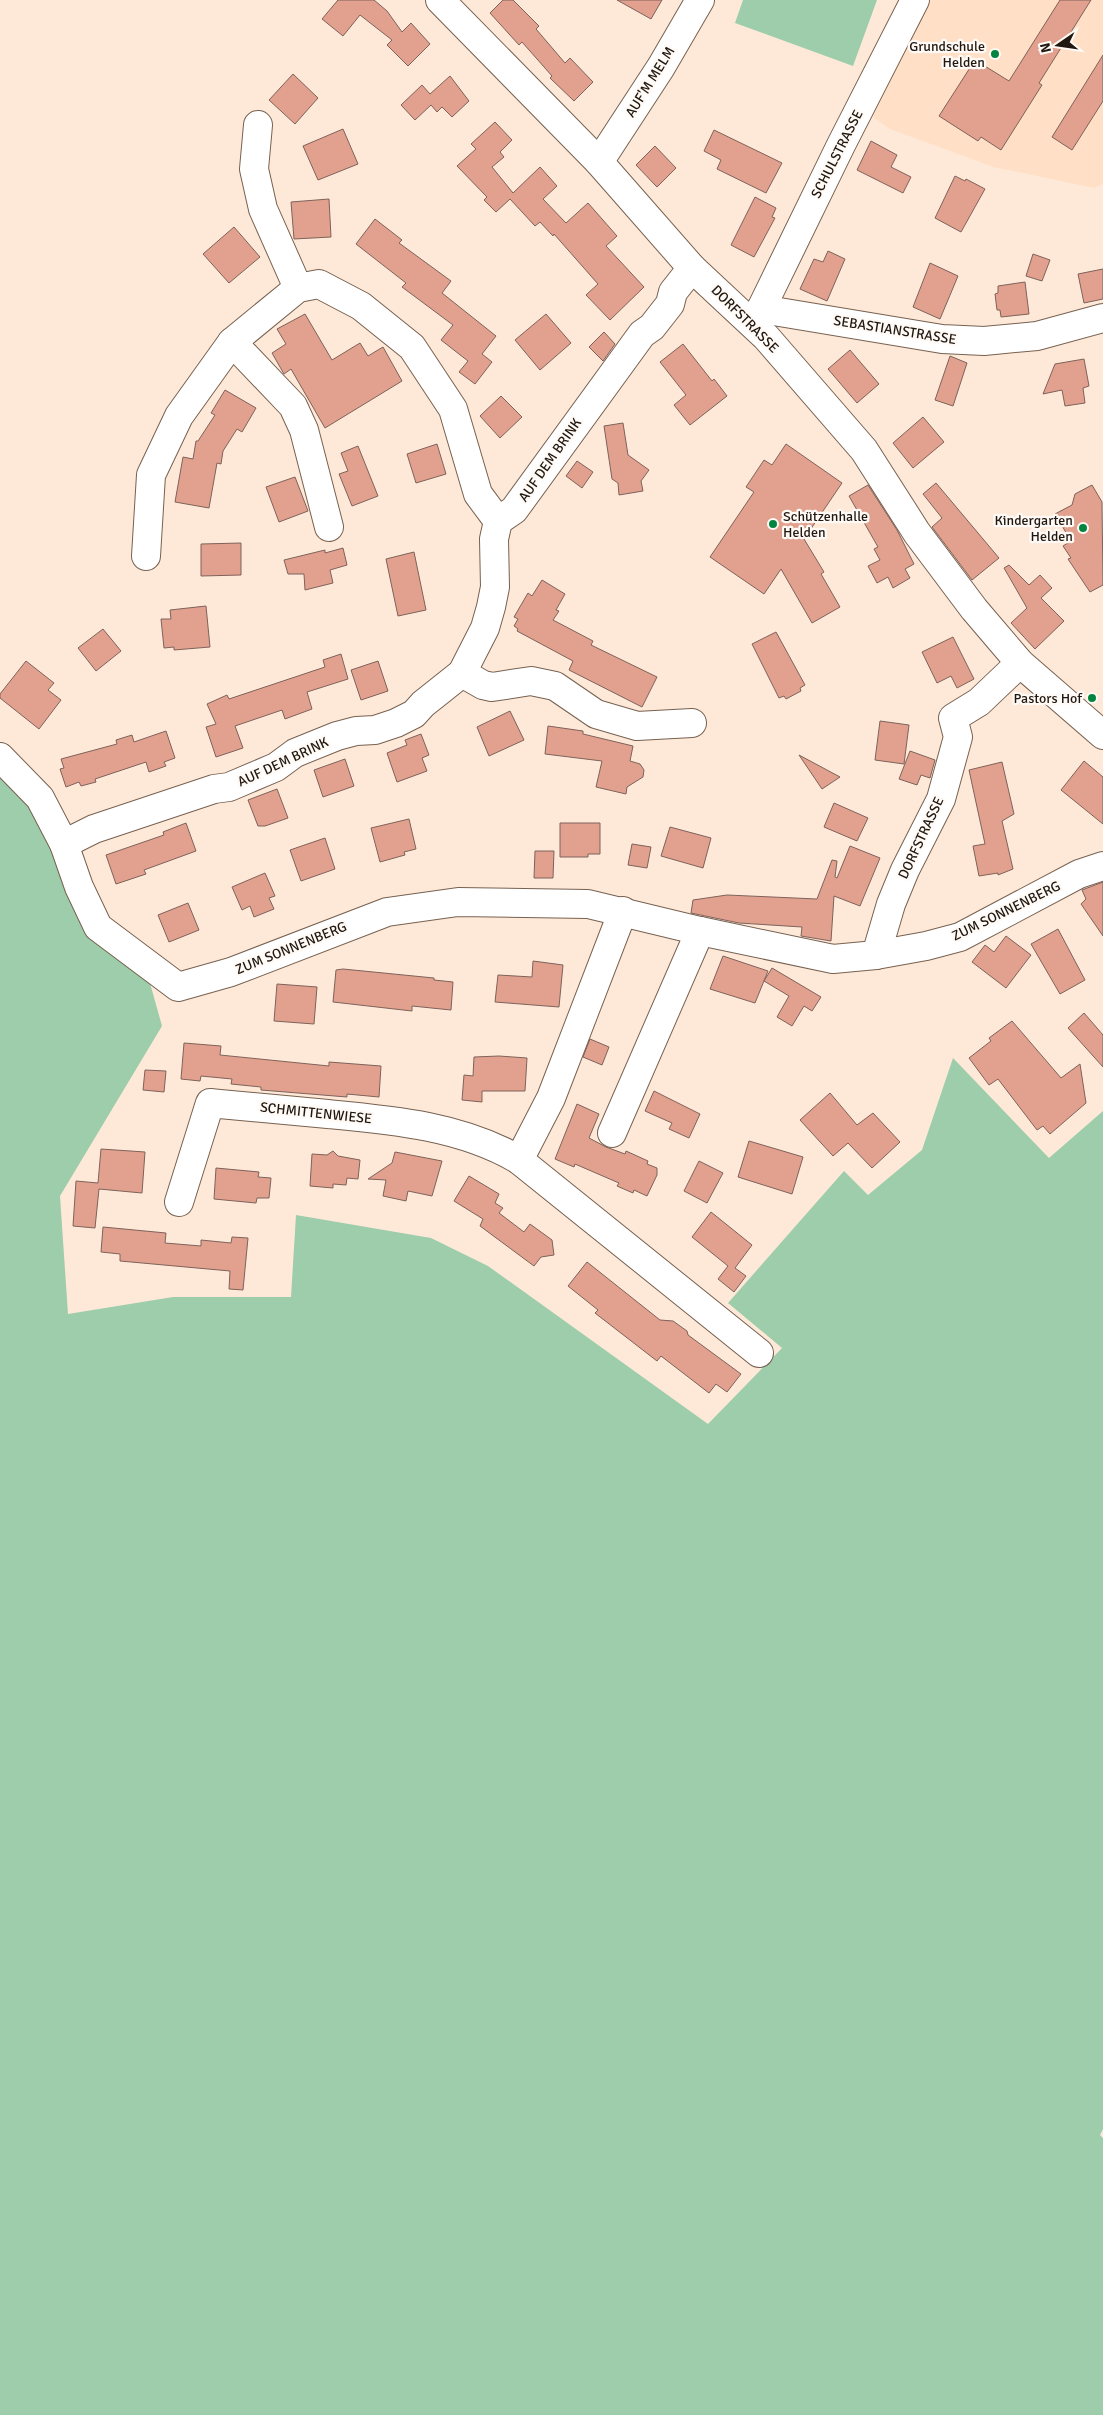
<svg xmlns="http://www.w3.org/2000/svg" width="1103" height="2415" font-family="Signika,sans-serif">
  <rect width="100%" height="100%" fill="#fee9d9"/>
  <path fill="#ffdfc5" d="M915,0H1103V184L1094,188L994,167L890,129L861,108Z"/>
  <g fill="#9dcdaa">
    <path d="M743,0H877L853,66L735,23Z"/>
    <path d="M0,764L150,983L162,1026L60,1196L68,1314L173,1297H291L296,1215L431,1238L488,1266L708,1424L782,1348L728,1303L844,1171L868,1195L922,1150L953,1058L1049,1158L1103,1111V2129L1100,2135L1103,2138V2415H0Z"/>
  </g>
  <g fill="#e2a18e" stroke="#7e625a">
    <path d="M338,0H374L387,11L402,32L411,23L430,44L408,66L387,45L392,40L360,15L343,36L322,19Z"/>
    <path d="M503,0H513L539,26L536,29L565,63L570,58L593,82L574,101L550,78L552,76L522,42L519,45L490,13Z"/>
    <path d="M617,0H662L651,19Z"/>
    <path d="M1060,0H1091L1039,83L1042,85L1001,150L981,137L978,141L939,116L975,60L1009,81Z"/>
    <path d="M1103,55V101L1072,150L1052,137Z"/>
    <path d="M293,74L318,98L295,124L269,100Z"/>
    <path d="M450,76L469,101L452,117L442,107L437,112L431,105L415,120L401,105L422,85L430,94Z"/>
    <path d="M495,122L512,140L500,152L504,157L492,167L513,193L540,167L557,186L543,199L566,223L588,203L617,236L606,246L644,287L610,320L586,295L598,284L554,234L553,236L540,222L535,226L510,199L496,212L484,200L487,197L457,166L476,149L471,144Z"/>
    <path d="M343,129L358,164L318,180L303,146Z"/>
    <path d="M714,130L782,163L766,193L717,169L721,160L704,151Z"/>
    <path d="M871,141L897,155L891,167L911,177L903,193L857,170Z"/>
    <path d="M655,146L676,168L657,187L636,165Z"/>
    <path d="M955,176L965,181L966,179L985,189L961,232L935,218Z"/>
    <path d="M755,197L776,208L772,217L775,218L754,257L731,245Z"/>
    <path d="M329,199L331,237L294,239L291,202Z"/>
    <path d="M375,219L402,240L399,243L451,281L442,293L496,336L482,354L492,362L475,384L459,372L468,361L441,340L453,325L402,287L406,283L356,244Z"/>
    <path d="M234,227L260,257L229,283L203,254Z"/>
    <path d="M828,251L845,259L827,301L800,289L814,259L823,262Z"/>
    <path d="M1033,254L1050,260L1042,281L1026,276Z"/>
    <path d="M930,263L958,276L940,319L913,307Z"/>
    <path d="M1103,269V299L1084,303L1078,274Z"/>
    <path d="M1025,282L1029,314L1001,317L1000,310H997L995,294L998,293V286Z"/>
    <path d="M305,314L332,360L360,343L368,356L383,347L402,381L325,428L291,369L284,374L272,353L286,344L277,329Z"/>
    <path d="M546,314L571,343L540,370L515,340Z"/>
    <path d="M604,332L615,344L603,361L589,347Z"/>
    <path d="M683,344L712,381L714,379L727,396L690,425L674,405L686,395L660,362Z"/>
    <path d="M850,350L879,384L857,403L828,369Z"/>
    <path d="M950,356L967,363L953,406L935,400Z"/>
    <path d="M1084,359L1089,386L1083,388L1085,403L1065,406L1062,390L1043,394L1055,364Z"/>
    <path d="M225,390L256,408L242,432L237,429L223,451L221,464L217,463L209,508L175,502L183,457L193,459L196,441H198L215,415L211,413Z"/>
    <path d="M501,396L522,417L500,438L480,416Z"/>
    <path d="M923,417L944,442L913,468L893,443Z"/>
    <path d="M623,423L628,455L649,470L641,481L643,491L619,495L618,483L612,479L604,426Z"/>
    <path d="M437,444L446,474L416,483L407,454Z"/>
    <path d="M786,444L842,483L804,539L824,572L821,574L840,607L812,623L781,569L764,594L710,557L754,492L746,487L764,460L772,465Z"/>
    <path d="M358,446L378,496L352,506L339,474L348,471L341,453Z"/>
    <path d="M577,461L593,472L582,488L566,476Z"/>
    <path d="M295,477L308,511L279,522L266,487Z"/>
    <path d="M936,483L999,558L972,580L932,527L942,518L923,494Z"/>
    <path d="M868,485L897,530L914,564L905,569L910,578L893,588L888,577L877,583L868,566L880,560L874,549L878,547L849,496Z"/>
    <path d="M1092,485L1102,502L1103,585L1090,592L1068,559L1071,558L1063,546L1071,541L1055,514L1072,505L1075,494Z"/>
    <path d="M241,543V575L201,576V544Z"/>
    <path d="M343,548L347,565L330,570L333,583L305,590L304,574H288L284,560L325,550V553Z"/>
    <path d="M414,552L426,610L398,616L386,559Z"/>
    <path d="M1009,565L1029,585L1040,575L1052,588L1041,598L1064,621L1035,649L1011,623L1027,608L1004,568Z"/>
    <path d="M542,580L565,594L556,610L559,611L553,620L593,641L591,645L657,677L642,707L569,670L573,661L517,631L518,629L514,626L518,619L514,617L528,593L532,596Z"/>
    <path d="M206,606L210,647L174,650V647L164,648L161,619H171L170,610Z"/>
    <path d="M103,629L121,651L96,671L78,648Z"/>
    <path d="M776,632L805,685L800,688L801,691L786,699L784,696L779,698L752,644Z"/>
    <path d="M953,637L974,679L957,688L951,676L937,683L922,652Z"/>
    <path d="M341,654L348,679L307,692L312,709L285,719L282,710L235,726L243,748L216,757L206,727L216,724L207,704L227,695L229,699L325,667L323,660Z"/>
    <path d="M26,661L54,683L48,690L61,700L39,729L0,698V694Z"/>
    <path d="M378,661L388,691L361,700L351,670Z"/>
    <path d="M510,711L524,740L489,756L477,727Z"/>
    <path d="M880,721L909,725L904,764L875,760Z"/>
    <path d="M548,726L583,731V734L633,746L630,761L640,764L644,770L643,777L627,787L626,794L596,787L602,761L545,754Z"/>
    <path d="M166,731L175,758L164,762L166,766L149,772L146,762L95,779L96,782L81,786L79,782L66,787L60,769L64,768L61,759L117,744L116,740L132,735L134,742Z"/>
    <path d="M421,734L429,755L422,758L427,771L397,782L387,753L407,745L405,740Z"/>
    <path d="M910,751L935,760L930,778L921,775L917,785L899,779Z"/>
    <path d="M799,755L840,777L822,789Z"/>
    <path d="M345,759L354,786L323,797L314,770Z"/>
    <path d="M1084,761L1103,777V824L1061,790Z"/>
    <path d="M1002,762L1014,814L1002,821L1013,869L998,875V873L979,876L973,846L985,844L969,770Z"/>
    <path d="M277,789L288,818L265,826H258L248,800Z"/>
    <path d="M834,803L868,818L857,841L824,827Z"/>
    <path d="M409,819L416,849L404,852L405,855L380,862L371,828Z"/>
    <path d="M186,823L196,851L144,870L146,874L116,884L106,855L164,835L163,832Z"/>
    <path d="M560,823H600V854H588V857H560Z"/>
    <path d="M670,827L711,838L703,868L661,856Z"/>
    <path d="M325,838L335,869L301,881L290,850Z"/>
    <path d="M632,844L651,847L647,868L628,865Z"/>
    <path d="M850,846L880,858L860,906L834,896L831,941L801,936L802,927L739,923L691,913L693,900L727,895L817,899L832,860L837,861L835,877L837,878Z"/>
    <path d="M535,851H554L553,878H534Z"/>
    <path d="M265,873L275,896L269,898L274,909L254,917L250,906L242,910L232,887Z"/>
    <path d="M1103,882V936L1081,904L1086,899L1082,890Z"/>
    <path d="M188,903L199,930L169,942L158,915Z"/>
    <path d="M1058,929L1085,980L1060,994L1031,944Z"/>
    <path d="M1006,936L1031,955L1006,988L972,962L985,945L994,952Z"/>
    <path d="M723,956L768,971L755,1003L710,989Z"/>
    <path d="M533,961L563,965L559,1007L495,1002L498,975L532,977Z"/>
    <path d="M772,968L821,997L812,1011L804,1006L792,1026L777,1017L789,996L764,981Z"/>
    <path d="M343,969L434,978V980L453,982L451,1010L412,1006V1011L333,1002L336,970Z"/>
    <path d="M277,984L317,987L314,1024L274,1021Z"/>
    <path d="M1084,1013L1103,1035V1067L1068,1028Z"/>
    <path d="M1012,1021L1061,1078L1080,1064L1086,1103L1050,1134L1043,1126L1037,1130L998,1079L989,1085L969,1058L991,1041L989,1038Z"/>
    <path d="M590,1039L609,1047L602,1065L583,1057Z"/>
    <path d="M184,1043L221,1046L220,1055L329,1066V1062L381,1066L379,1097L347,1094V1097L261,1090V1087L231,1084L232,1079L201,1076L200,1081L181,1079Z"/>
    <path d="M499,1056L527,1058L525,1091H482V1102L462,1100L464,1075L473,1076L474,1057Z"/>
    <path d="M145,1070L166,1071L164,1092L143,1090Z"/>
    <path d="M654,1091L700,1114L689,1138L669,1129L672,1123L645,1111Z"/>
    <path d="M830,1093L857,1125L873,1113L900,1142L872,1168L848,1143L833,1156L800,1120Z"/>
    <path d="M577,1104L599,1114L589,1138L606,1147L625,1154L626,1151L648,1161L647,1164L657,1168V1175L647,1196L634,1190L633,1193L617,1186L619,1183L575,1164L574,1167L555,1159Z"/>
    <path d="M749,1141L803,1157L792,1194L738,1177Z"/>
    <path d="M101,1149L145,1152L142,1193L99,1189L95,1228L73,1226L76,1181L98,1183Z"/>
    <path d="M333,1151L338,1156L360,1160L358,1179L347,1178L346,1185L333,1184V1188L310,1186L312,1154L327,1155Z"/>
    <path d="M395,1152L442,1161L432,1196L408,1191L406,1201L383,1196L386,1180L368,1179L392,1163Z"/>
    <path d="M699,1161L723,1173L707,1203L684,1191Z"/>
    <path d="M216,1168L259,1172L258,1177L271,1178L269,1198H257L256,1203L214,1199Z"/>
    <path d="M469,1176L499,1194L495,1203L503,1208L499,1213L524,1232L530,1224L552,1240L554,1255L541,1257L534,1266L480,1226L483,1219L454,1201Z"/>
    <path d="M711,1212L752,1245L735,1268L746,1276L734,1292L718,1279L728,1266L692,1237Z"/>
    <path d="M103,1227L166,1233L165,1243L201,1246V1240L231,1243L232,1237L248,1238L243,1290L229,1289L230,1271L120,1261V1254L101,1252Z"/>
    <path d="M587,1262L660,1320L673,1321L687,1331L688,1335L741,1374L727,1392L716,1384L709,1393L661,1356L657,1361L595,1313L598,1310L568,1286Z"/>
  </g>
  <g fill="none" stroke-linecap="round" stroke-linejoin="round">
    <g stroke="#776150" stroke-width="30">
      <g id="minor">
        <path d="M440,0L599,162L692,268L766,337L864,450L917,533L974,609L1020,663L1103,735"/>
        <path d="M258,125L254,169L263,209L298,288"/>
        <path d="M599,162L661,67L700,0"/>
        <path d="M761,309L942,339L984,341L1037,336L1103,318"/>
        <path d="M751,322L761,309L841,145L915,0"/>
        <path d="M232,342L293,406L304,430L329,527"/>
        <path d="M146,556L151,475L179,416L232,342L298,288L319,284L361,306L412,347L453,409L478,494L498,521"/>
        <path d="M462,673L483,685L492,687L531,681L555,686L596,714L637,726L692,723"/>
        <path d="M0,757L40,798L64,844L79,887L98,927L178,987L231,972L387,912L458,902L588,904L700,931L833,959L876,955L926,946L960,937L1079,874L1103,866"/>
        <path d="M64,844L94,829L214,789L229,787L276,767L295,753L337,736L356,731L375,730L396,723L414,714L423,704L462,673L485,628L491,607L495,587L494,539L498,521L514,510L642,334L652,327L670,304L673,292L692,268"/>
        <path d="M876,955L891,904L905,870L941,799L958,737L953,718L979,702L1020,663"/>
        <path d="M612,1133L700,931"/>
        <path d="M519,1160L551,1098L623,911"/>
        <path d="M179,1202L210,1103C249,1107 288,1110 328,1114C392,1120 462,1126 519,1160L759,1353"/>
      </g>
    </g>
    <use href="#minor" stroke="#fff" stroke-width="28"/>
  </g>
  <g fill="#04853f" stroke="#fffaf6" stroke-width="2">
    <circle cx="995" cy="54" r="5"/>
    <circle cx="773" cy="524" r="5"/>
    <circle cx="1083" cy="528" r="5"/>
    <circle cx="1092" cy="698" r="5"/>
  </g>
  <g text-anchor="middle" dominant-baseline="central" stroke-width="4.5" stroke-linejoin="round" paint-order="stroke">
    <g font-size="14" fill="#201810" stroke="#fffaf6" text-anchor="end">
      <text x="985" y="46">Grundschule<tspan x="985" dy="16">Helden</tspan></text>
      <text x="783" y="516" text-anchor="start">Schützenhalle<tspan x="783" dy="16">Helden</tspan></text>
      <text x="1073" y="520">Kindergarten<tspan x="1073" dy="16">Helden</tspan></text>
      <text x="1082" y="698">Pastors Hof</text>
    </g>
    <g font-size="14" fill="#201810" stroke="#fffaf6">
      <text transform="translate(650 82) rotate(-58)">AUF'M MELM</text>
      <text transform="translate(837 154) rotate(-63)">SCHULSTRASSE</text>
      <text transform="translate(745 319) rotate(45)">DORFSTRASSE</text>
      <text transform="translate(895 330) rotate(9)">SEBASTIANSTRASSE</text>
      <text transform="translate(550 460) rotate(-55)">AUF DEM BRINK</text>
      <text transform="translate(283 762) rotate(-25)">AUF DEM BRINK</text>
      <text transform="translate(921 838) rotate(-65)">DORFSTRASSE</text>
      <text transform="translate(1006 911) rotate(-26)">ZUM SONNENBERG</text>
      <text transform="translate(291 948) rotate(-22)">ZUM SONNENBERG</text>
      <text transform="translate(316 1113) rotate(6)">SCHMITTENWIESE</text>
    </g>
  </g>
  <g transform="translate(1058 45) rotate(257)" stroke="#fffaf6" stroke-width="4" paint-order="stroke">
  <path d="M0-4L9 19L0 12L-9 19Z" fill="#201810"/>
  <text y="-8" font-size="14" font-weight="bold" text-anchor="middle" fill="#201810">N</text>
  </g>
</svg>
